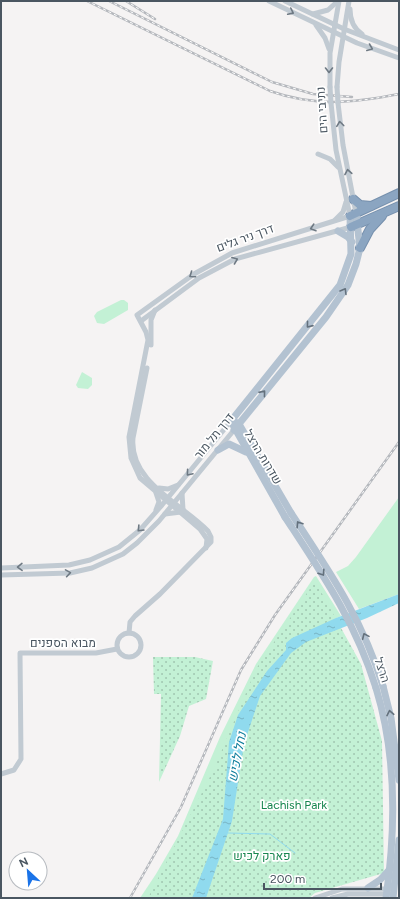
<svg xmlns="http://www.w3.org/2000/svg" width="400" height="899" font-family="Figtree,Heebo,sans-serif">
  <defs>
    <pattern id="park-dots" width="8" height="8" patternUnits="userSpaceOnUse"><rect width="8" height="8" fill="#c3f1d5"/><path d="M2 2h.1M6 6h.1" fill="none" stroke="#a0c6b0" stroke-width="1.8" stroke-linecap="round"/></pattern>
    <pattern id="water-ripples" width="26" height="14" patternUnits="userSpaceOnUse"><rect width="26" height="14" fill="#90daee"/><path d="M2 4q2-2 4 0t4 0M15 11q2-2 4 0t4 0" fill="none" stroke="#78b4c4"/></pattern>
  </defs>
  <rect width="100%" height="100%" fill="#f5f3f3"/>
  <g fill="#c3f1d5">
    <path d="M121,300H124L128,303V310L104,324L97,323L94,316L97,312Z"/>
    <path d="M82,372L92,378V385L88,389L78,388L76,385Z"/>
    <path d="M399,497V594L359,609L336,572L348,566L356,557Z"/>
    <path d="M316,576L341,616L292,638L192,898H140L156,874L178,836L220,737L256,664L314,577Z"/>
  </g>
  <g fill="url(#park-dots)">
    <path d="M315,581L361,664L382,741L384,873L315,893L309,898H148L214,769L256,669Z"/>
    <path d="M153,657H195L213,661L206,699L189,706L180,736L159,782L161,694H154Z"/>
  </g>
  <path fill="url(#water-ripples)" d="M399,594V603L367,618L306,642L291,653L260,696L244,744L232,821L206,898H192L223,819L229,742L238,715L267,671L286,650V643L292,638L336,618Z"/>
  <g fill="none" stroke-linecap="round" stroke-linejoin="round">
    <path stroke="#90daee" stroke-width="1" d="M228,833L270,834L295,853"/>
    <g stroke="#7690ad" stroke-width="10">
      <g id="highway">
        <path d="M353,199L360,205L371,206"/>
        <path d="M350,216L399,193"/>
        <path d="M351,227L399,206"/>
        <path d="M360,248L370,229L382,216"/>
      </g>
    </g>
    <g stroke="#c1cad2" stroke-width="5">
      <path d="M269,1L357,43L399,58"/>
      <path d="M285,1L344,29L399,50"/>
      <path d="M350,9C350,20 353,28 362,34"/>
      <path d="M313,14L328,10L338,1"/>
      <path d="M316,25L325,38L329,49"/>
      <path d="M330,87V53L339,1"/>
      <path d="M337,87L339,62L349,1"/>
      <path d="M338,103L343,145L356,213"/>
      <path d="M318,154L330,159L338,167"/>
      <path d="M335,220L343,212L346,202"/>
      <path d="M141,321L199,278L235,259L351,227"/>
      <path d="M151,345V320L155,310"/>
      <path d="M159,488L168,489L178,485"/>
      <path d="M156,493L159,502L156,510"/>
      <path d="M182,493L183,510"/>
      <path d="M165,514L181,512"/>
      <path d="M206,548L207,539L200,529L140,478L131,458L129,437L148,340L146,332L137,315L194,274L232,253L350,216L336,150L331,103"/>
      <path d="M1,568L69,565L90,560L119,547L140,530L162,505L231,421"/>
      <path d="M1,575L70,573L92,568L123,554L137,543L159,521L234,430"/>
      <circle cx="129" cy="645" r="12"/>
      <path d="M129,633L130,622L135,616L160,594L211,542V537L208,531C182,504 129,482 133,438L147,368"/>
      <path d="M1,774L14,770L21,759L20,653H96L117,649"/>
      <path d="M315,898L342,889H390"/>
      <path d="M332,898L348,894H389"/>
    </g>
    <g stroke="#b3c2d1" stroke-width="7">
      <path d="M338,231L348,237L352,242"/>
      <path d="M231,421L340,285L351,254L350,216"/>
      <path d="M235,422L239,424L291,513"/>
      <path d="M233,425L285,517"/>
      <path d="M234,430L326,317L348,285L356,264L360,248L356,213"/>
      <path d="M218,450L229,444L246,452"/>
      <path d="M383,686L391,718L399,780"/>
      <path d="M376,688C397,756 396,828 386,898"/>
      <path d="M368,888L380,880L390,869"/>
      <path d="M393,898L399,840"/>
    </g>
    <use href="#highway" stroke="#8ba5c1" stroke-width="8"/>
    <g stroke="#b5b8bd" stroke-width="2.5">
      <g id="rail">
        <path d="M87,1L270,91C315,107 353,103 399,94"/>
        <path d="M109,1L272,82L313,94L352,97"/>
        <path d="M126,1L155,19"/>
        <path d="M130,898L181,807L241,670L275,615L399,442"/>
      </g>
    </g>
    <use href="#rail" stroke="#fff" stroke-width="1" stroke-dasharray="3" stroke-linecap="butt"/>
    <g stroke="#c1cad2" stroke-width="5">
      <path d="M330,87L331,103"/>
      <path d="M337,87L338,103"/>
    </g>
    <g stroke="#b3c2d1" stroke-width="7">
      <path d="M291,513C329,571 362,618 383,686"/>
      <path d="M285,517C323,575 355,621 376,688"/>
    </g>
  </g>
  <defs><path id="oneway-chevron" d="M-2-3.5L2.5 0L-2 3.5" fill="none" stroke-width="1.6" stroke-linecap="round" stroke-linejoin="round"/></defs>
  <g stroke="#6e7983">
    <use href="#oneway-chevron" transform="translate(291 12) rotate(26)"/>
    <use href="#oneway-chevron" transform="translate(370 48) rotate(22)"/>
    <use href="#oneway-chevron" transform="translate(329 70) rotate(90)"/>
    <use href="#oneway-chevron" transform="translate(340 124) rotate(-97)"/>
    <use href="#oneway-chevron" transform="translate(348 172) rotate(-100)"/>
    <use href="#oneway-chevron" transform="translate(313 228) rotate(162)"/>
    <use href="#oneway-chevron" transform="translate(235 260) rotate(-21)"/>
    <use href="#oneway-chevron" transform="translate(192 275) rotate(145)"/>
    <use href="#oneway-chevron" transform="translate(189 473) rotate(130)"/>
    <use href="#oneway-chevron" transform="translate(140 529) rotate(134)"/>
    <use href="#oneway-chevron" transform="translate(20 567) rotate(179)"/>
    <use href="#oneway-chevron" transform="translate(68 573) rotate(-9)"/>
  </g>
  <g stroke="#64717d">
    <use href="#oneway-chevron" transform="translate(344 291) rotate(-59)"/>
    <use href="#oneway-chevron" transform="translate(309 325) rotate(129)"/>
    <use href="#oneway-chevron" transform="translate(263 393) rotate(-51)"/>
    <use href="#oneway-chevron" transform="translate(299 524) rotate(-123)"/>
    <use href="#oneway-chevron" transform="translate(322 573) rotate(57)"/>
    <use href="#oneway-chevron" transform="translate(365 636) rotate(-114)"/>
    <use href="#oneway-chevron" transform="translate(390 713) rotate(-101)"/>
  </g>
  <g text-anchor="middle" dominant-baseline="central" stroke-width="3.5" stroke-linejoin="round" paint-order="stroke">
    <g font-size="12" fill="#4a5661" stroke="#fff">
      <text transform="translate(322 110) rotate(-94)">נתיבי הים</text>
      <text transform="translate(245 238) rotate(-20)">דרך ניר גלים</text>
      <text transform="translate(214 436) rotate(-51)">דרך תל מור</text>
      <text transform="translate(263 457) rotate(59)">שדרות הרצל</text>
      <text x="63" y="643">מבוא הספנים</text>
      <text transform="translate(382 670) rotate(72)">הרצל</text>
    </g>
    <g font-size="12" fill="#17864f" stroke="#fff">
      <text x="294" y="805">Lachish Park</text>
      <text x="262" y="856">פארק לכיש</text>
    </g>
    <g font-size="13" font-style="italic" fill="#0c7c9b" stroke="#fff">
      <text transform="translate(237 757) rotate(-79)">נחל לכיש</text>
    </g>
  </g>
  <rect width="400" height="899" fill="none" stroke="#4a5661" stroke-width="4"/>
  <g transform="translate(28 871) rotate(334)"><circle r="19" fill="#ffffff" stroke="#b7bbc0"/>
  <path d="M0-3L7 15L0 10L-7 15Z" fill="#1a73e8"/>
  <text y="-6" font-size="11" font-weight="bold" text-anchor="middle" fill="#4a5661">N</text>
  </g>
  <path d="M264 883v6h117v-6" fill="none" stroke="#4a5661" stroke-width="2"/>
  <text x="270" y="883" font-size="12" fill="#4a5661" stroke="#ffffff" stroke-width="3" paint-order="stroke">200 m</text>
</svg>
